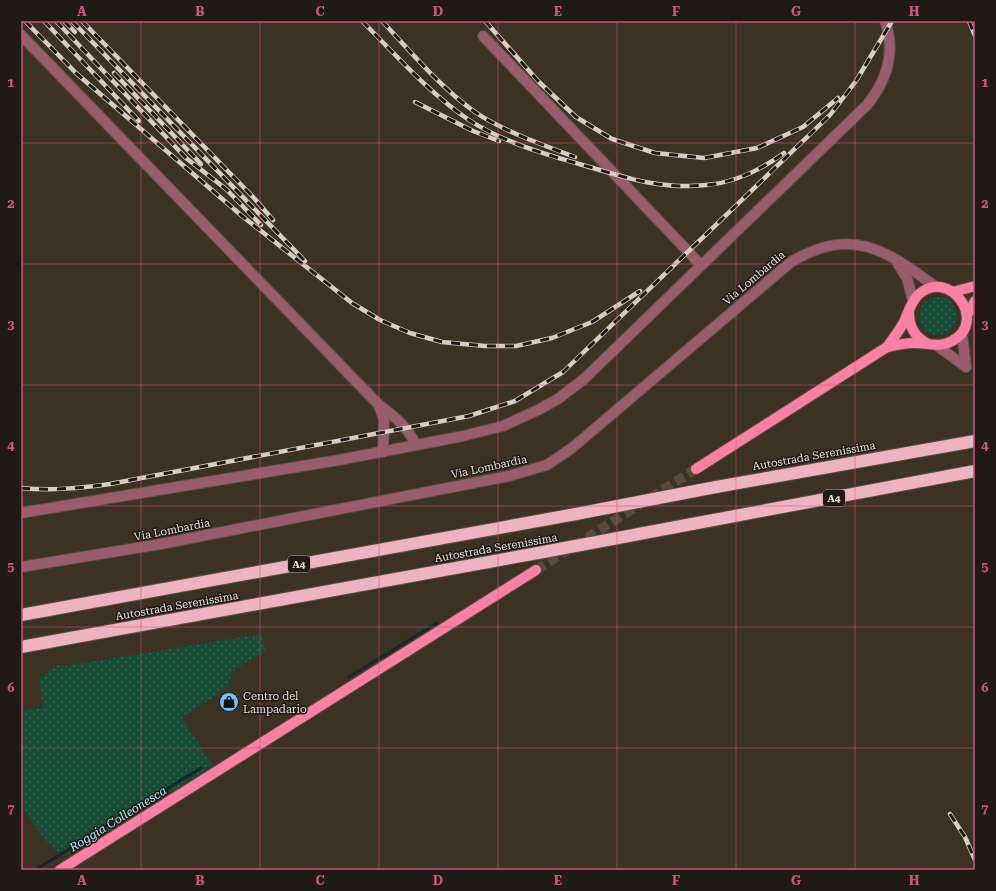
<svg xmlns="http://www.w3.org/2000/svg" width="996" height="891" font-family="'Roboto Serif',serif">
  <defs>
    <pattern id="grass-dots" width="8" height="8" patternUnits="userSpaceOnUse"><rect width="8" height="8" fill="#164b36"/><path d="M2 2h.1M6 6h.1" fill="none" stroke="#386552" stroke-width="1.8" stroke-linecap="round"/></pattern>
  </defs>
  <rect width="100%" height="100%" fill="#3c3223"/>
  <g fill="url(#grass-dots)">
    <circle cx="938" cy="316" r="19"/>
    <path d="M261,634L266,651C253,659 226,669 229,687L182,717L213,766L85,845L64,856L49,845L21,807V711L43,708L39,679L57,665L67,666Z"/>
  </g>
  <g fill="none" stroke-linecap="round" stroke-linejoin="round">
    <g stroke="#15272b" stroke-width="3">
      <path d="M349,677L437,623"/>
      <path d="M35,870L201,768"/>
    </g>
    <path stroke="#564c3e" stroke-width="10" stroke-dasharray="10 5" stroke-linecap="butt" d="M536,570L696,469"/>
    <g stroke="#574e40" stroke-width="12">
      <g id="minor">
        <path d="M21,35L378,404C394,416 407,426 416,445"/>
        <path d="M483,36L701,265"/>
        <path d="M898,264L907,278L913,301"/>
        <path d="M962,333L966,367"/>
        <path d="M936,345L966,367"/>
        <path d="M378,404L384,419L383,452"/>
        <path d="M21,513L339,460L463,436L503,426L538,410L558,399L584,379L867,105C887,80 896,52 885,21"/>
        <path d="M21,567L161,544L509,476L547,465L572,448L791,262C851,226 885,249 936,287"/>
      </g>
    </g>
    <g stroke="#574e40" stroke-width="12">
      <g id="major">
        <path d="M953,292L975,286"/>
        <path d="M909,312C909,327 914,335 926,343"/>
        <path d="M967,315L975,301"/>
        <path d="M696,469L887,347C896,345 905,343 914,343C928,343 940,348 952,341C989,322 949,266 918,295C911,302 908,313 904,322C899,331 893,339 887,347"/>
        <path d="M60,870L536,570"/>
      </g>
    </g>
    <g stroke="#574e40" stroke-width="14">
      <g id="highway">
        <path d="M716,487L975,441"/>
        <path d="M692,524L975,471"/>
        <path d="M21,615L576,514"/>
        <path d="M21,647L538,553"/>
      </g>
    </g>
    <use href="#minor" stroke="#995c6c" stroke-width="10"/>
    <use href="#major" stroke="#fc7fa4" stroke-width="10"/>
    <use href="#highway" stroke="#efb2c0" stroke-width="12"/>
    <g stroke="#d5cec5" stroke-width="4.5">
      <g id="rail">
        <path d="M25,21L77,74L242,216L352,303L380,320L410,333L442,342L485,346H516L552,338L592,322L640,291"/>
        <path d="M44,21L139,121"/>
        <path d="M56,21L186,158L226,189L261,225"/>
        <path d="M64,21L75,32"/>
        <path d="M72,21L305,261"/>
        <path d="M82,21L254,198L273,220"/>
        <path d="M362,21C396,55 429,93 469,120C506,144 551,156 593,168C617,175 642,183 667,185C679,187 694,186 706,185C734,183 762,169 784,153"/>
        <path d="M382,21C411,52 440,87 475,112C501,130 545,146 575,157"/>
        <path d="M485,21L539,82L576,117L612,139L655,153L704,158L757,148L803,127L838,98"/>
        <path d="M969,21L975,36"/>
        <path d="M114,73L201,164"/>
        <path d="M415,102L473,131L499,141"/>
        <path d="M21,488C52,491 80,488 110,484L469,416L515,401L563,372L830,115L856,81L892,21"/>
        <path d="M950,814L965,837L975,860"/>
      </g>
    </g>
    <use href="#rail" stroke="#1f1a14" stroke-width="3" stroke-dasharray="9" stroke-linecap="butt"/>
    <g stroke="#574e40" stroke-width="14" stroke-linecap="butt">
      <g id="highway-bridge">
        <path d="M576,514L716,487"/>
        <path d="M538,553L692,524"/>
      </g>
    </g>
    <use href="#highway-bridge" stroke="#efb2c0" stroke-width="12"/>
  </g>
  <path fill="none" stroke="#cd5480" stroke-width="1" stroke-opacity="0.55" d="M141,21V870M260,21V870M379,21V870M498,21V870M617,21V870M736,21V870M855,21V870M21,143H975M21,264H975M21,385H975M21,506H975M21,627H975M21,748H975"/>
  <defs>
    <g id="shop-disc" transform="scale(1)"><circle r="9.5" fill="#70c1f4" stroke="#1f1a14"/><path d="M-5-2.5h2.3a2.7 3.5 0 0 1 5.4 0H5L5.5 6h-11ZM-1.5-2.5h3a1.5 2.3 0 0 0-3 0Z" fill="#111"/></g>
  </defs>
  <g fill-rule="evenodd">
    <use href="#shop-disc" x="229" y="702"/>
  </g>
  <g text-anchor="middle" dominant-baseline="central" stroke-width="3" stroke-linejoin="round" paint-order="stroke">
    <g fill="#1f1a14" stroke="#aaa59c" stroke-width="1">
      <rect x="823" y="490" width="22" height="16" rx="3"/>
      <rect x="288" y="556" width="22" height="16" rx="3"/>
    </g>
    <g font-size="10" font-weight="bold" fill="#e6e0d7">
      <text x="834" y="498">A4</text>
      <text x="299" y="564">A4</text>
    </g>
    <g font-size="11" fill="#e6e0d7" stroke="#1f1a14">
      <text transform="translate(754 278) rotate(-40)">Via Lombardia</text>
      <text transform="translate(814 456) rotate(-10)">Autostrada Serenissima</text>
      <text transform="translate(489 467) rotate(-12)">Via Lombardia</text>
      <text transform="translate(172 530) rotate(-11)">Via Lombardia</text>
      <text transform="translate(496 548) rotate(-10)">Autostrada Serenissima</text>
      <text transform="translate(177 606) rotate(-10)">Autostrada Serenissima</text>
    </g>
    <g font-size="11" fill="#e6e0d7" stroke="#1f1a14" text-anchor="start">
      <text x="243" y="696">Centro del<tspan x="243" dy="13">Lampadario</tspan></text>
    </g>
    <g font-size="12" font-style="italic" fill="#aee7f6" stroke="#1f1a14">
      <text transform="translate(118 819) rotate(-32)">Roggia Colleonesca</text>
    </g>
  </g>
  <rect width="996" height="891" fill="none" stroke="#1f1a14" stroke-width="44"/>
  <rect x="22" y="22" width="952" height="847" fill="none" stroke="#cd5480" stroke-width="1.5"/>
  <g font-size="13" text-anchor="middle" font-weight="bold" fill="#cd5480">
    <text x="82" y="16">A</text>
    <text x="200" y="16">B</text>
    <text x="320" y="16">C</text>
    <text x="438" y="16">D</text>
    <text x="558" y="16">E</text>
    <text x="676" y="16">F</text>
    <text x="796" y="16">G</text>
    <text x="914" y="16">H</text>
    <text x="11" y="87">1</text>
    <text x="985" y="87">1</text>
    <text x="11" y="208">2</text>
    <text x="985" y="208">2</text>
    <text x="11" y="329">3</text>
    <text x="985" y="329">3</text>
    <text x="11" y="450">4</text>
    <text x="985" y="450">4</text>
    <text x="11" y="571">5</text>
    <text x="985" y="571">5</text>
    <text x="11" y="692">6</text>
    <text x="985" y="692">6</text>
    <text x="11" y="813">7</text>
    <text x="985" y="813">7</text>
    <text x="82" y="885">A</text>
    <text x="200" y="885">B</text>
    <text x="320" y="885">C</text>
    <text x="438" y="885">D</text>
    <text x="558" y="885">E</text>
    <text x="676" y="885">F</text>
    <text x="796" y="885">G</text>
    <text x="914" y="885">H</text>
  </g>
</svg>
